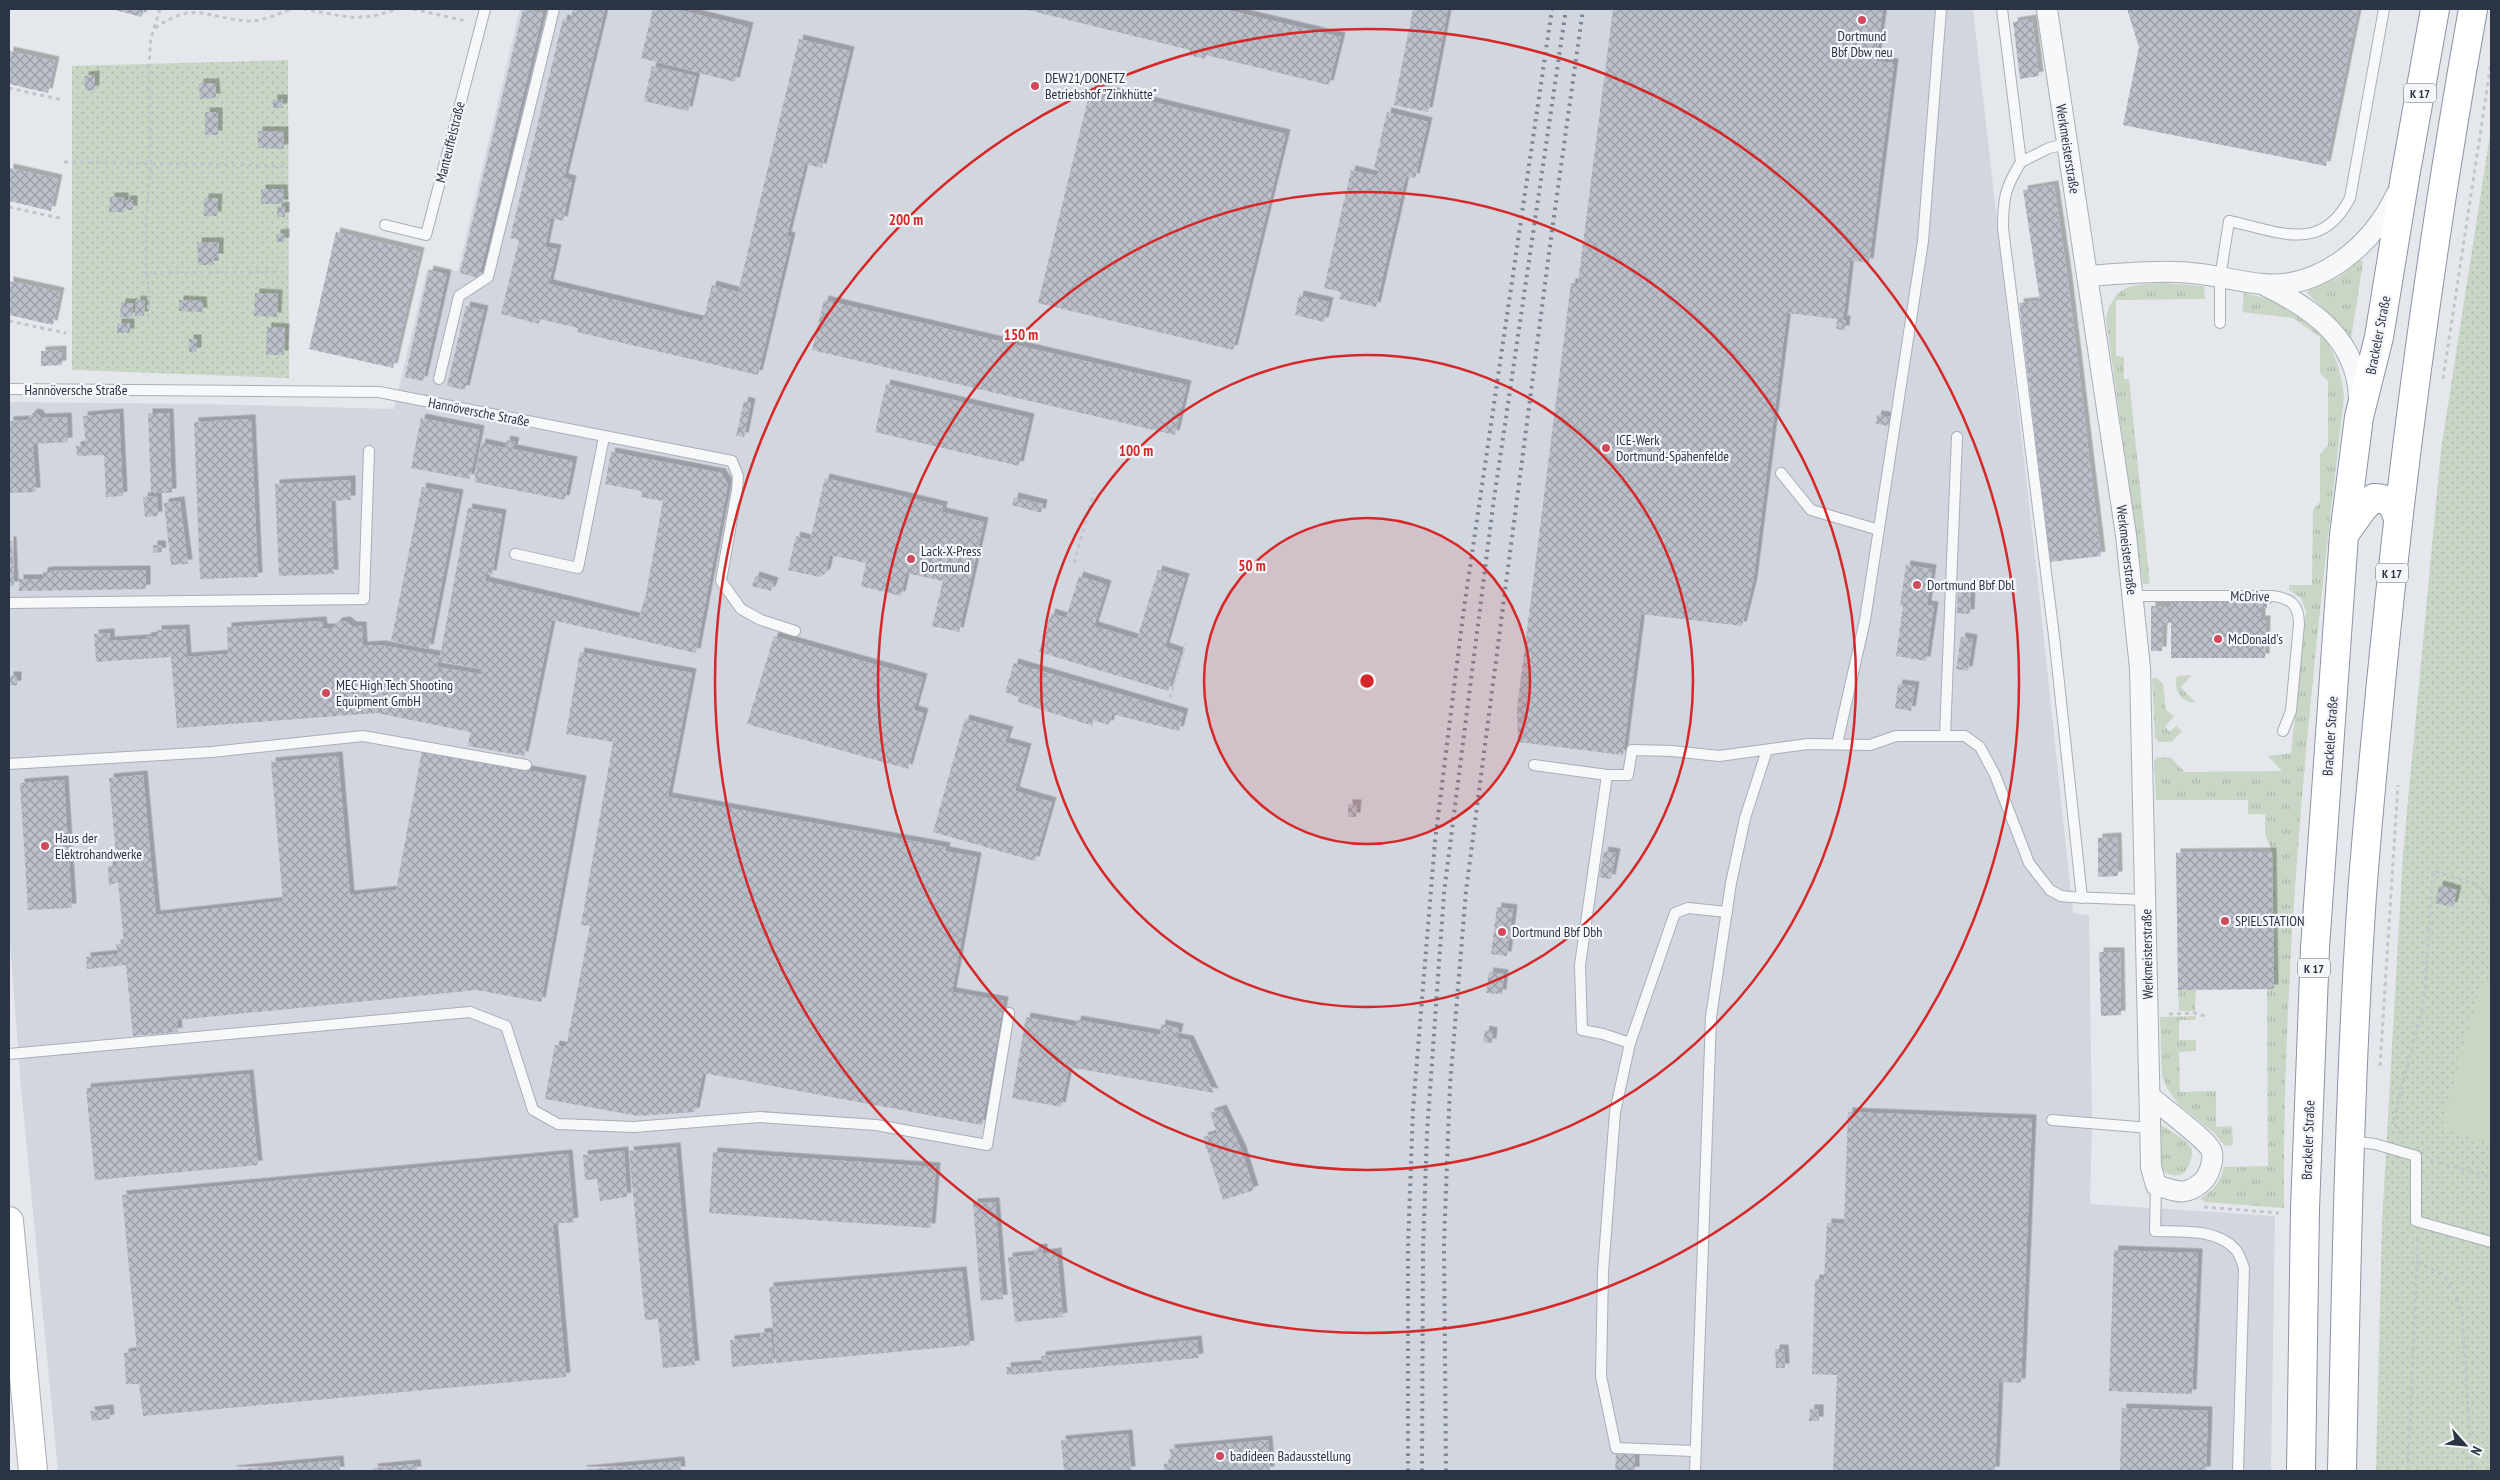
<svg xmlns="http://www.w3.org/2000/svg" width="2500" height="1480" font-family="'PT Sans Narrow',sans-serif">
  <defs>
    <pattern id="grass-tufts" width="24" height="20" patternUnits="userSpaceOnUse" patternTransform="scale(1.25)"><rect width="24" height="20" fill="#c9d6c5"/><path d="M3 7l-1-3M5 7V3M7 7l1-3M15 17l-1-3M17 17v-4M19 17l1-3" fill="none" stroke="#adb8ab"/></pattern>
    <pattern id="park-dots" width="8" height="8" patternUnits="userSpaceOnUse" patternTransform="scale(1.25)"><rect width="8" height="8" fill="#c9d6c5"/><path d="M2 2h.1M6 6h.1" fill="none" stroke="#adb8ab" stroke-width="1.8" stroke-linecap="round"/></pattern>
    <pattern id="building-cross-hatch" width="8" height="8" patternUnits="userSpaceOnUse" patternTransform="scale(1.25)"><rect width="8" height="8" fill="#bbc0ca"/><path d="M0 0l8 8M0 8l8-8" fill="none" stroke="#989da6"/></pattern>
    <filter id="shadow"><feDropShadow dx="4.5" dy="-4.5" stdDeviation="0" flood-color="#0004"/></filter>
  </defs>
  <rect width="100%" height="100%" fill="#e4e7ec"/>
  <path fill="#d2d6de" d="M520,9L543,12L544,9H1973L2038,583L2073,913L2089,915L2092,1124L2090,1204L2275,1216L2271,1471H58L21,1087L9,930V402L201,404L394,409L427,269L458,271Z"/>
  <g fill="url(#grass-tufts)">
    <path d="M2360,260L2363,262L2351,339L2332,316L2307,293L2309,289L2338,278Z"/>
    <path d="M2162,283L2204,286L2205,299L2116,300V356L2124,357V379H2129L2150,584H2143L2106,319C2114,284 2131,285 2162,283Z"/>
    <path d="M2244,293C2260,297 2279,300 2293,309C2325,329 2341,360 2344,396C2313,666 2282,937 2284,1208L2206,1202L2200,1199C2214,1190 2220,1182 2224,1167L2268,1166L2267,989L2274,988L2272,852L2265,833V814H2248V800H2156L2154,760L2158,757L2171,758L2185,772L2282,771L2268,756L2291,753L2306,611L2301,598L2289,590V585H2312L2313,510L2320,502V454L2328,445V381L2320,373V337L2293,318L2242,312Z"/>
    <path d="M2192,675L2181,687L2196,703C2181,703 2173,689 2177,676Z"/>
    <path d="M2152,678H2157L2163,684L2166,710L2174,716L2165,727L2170,732L2176,726L2182,731L2171,742H2159L2155,738Z"/>
    <path d="M2178,990H2196L2195,1011H2179Z"/>
    <path d="M2196,1016L2195,1020H2179V1040H2196V1051L2179,1052L2180,1092L2216,1091V1127L2232,1126L2233,1145L2225,1146L2214,1133L2178,1104L2167,1088L2162,1076L2160,1017Z"/>
    <path d="M2161,1125L2186,1141L2192,1149C2192,1172 2179,1184 2159,1168Z"/>
  </g>
  <g fill="url(#park-dots)">
    <path d="M288,60L289,378L72,370V66Z"/>
    <path d="M2491,128V1471H2376L2382,1223L2403,854L2441,450Z"/>
  </g>
  <path fill="#c9d6c5" d="M2482,982L2491,984V1143L2441,1129Z"/>
  <g fill="url(#building-cross-hatch)" fill-rule="evenodd" filter="url(#shadow)">
    <path d="M111,9H144L142,17Z"/>
    <path d="M523,9L543,13L479,278L460,273Z"/>
    <path d="M573,9H605L564,178L572,180L563,221L551,218L545,247L557,249L549,284L703,321L712,285L738,292L799,39L850,51L822,168L805,164L787,236L791,237L758,375L577,332L578,328L540,319L539,324L501,314L519,240L510,238L563,19L570,21Z"/>
    <path d="M653,9H675L749,27L735,82L641,58Z"/>
    <path d="M1024,9H1223L1341,37L1329,85L1206,55L1205,59L1189,55L1190,50Z"/>
    <path d="M1413,9H1448L1428,112L1394,105Z"/>
    <path d="M1613,9H1883L1876,61L1894,63L1869,263L1850,260L1843,320H1846L1845,330L1836,329L1837,319L1787,313L1753,582L1742,626L1641,614L1623,755L1518,742L1517,709L1571,283H1578Z"/>
    <path d="M2127,9H2358L2326,166L2123,125L2139,47Z"/>
    <path d="M2032,19L2039,76L2020,79L2013,22Z"/>
    <path d="M9,51L55,61L48,93L9,84Z"/>
    <path d="M652,66L696,76L688,111L644,101Z"/>
    <path d="M95,75V90L85,91L84,76Z"/>
    <path d="M199,83H215L216,98L200,99Z"/>
    <path d="M1091,87L1286,134L1233,350L1038,303Z"/>
    <rect x="273" y="99" width="10" height="9"/>
    <rect x="205" y="112" width="13" height="23"/>
    <path d="M1387,112L1428,122L1415,178L1406,176L1376,307L1339,299L1341,292L1324,288L1351,170L1377,176L1379,170L1374,168Z"/>
    <path d="M258,131H284V149L258,148Z"/>
    <path d="M9,168L58,179L51,211L9,201Z"/>
    <path d="M2054,185L2068,281L2101,556L2050,562L2019,303L2040,301L2023,190Z"/>
    <path d="M261,189H283L284,204H261Z"/>
    <path d="M110,197H124V212H109Z"/>
    <path d="M204,198H218L217,216H204Z"/>
    <rect x="125" y="200" width="8" height="10"/>
    <path d="M285,206V217H277V207Z"/>
    <path d="M336,232L420,252L393,368L309,349Z"/>
    <path d="M285,233V242H276V234Z"/>
    <path d="M197,242H219V258H214V265H198Z"/>
    <path d="M429,270L447,274L423,381L405,377Z"/>
    <path d="M9,281L60,292L53,325L9,315Z"/>
    <path d="M255,293L278,294L277,317L254,316Z"/>
    <path d="M1299,295L1329,302L1324,322L1295,315Z"/>
    <path d="M136,300L145,301L144,316H135Z"/>
    <path d="M179,300L202,301L203,312L179,311Z"/>
    <path d="M824,300L1187,385L1175,435L812,350Z"/>
    <path d="M121,303H133V317H120Z"/>
    <path d="M466,306L484,310L465,390L447,386Z"/>
    <rect x="117" y="323" width="13" height="10"/>
    <path d="M267,327L285,328L284,355H266Z"/>
    <rect x="189" y="339" width="8" height="13"/>
    <path d="M62,350V365L41,366V351Z"/>
    <path d="M886,384L1030,418L1019,466L875,432Z"/>
    <path d="M744,401L751,403L744,437L736,436Z"/>
    <path d="M33,413L38,414L41,418L67,417L68,442L33,444L36,492L9,493V421L27,420Z"/>
    <path d="M119,413L123,496L106,497L104,455L77,456L76,446L86,445L83,416Z"/>
    <path d="M148,413H169L172,493H151Z"/>
    <path d="M1877,415L1891,417L1889,426L1876,424Z"/>
    <path d="M421,418L480,430L470,479L411,468Z"/>
    <path d="M251,419L258,577L200,579L194,422Z"/>
    <path d="M506,440L515,442L513,449L573,461L565,500L474,482L481,443L505,448Z"/>
    <path d="M611,452L721,473L728,484L696,653L552,620L524,756L468,746L470,732L377,713L177,728L171,657L96,662L94,634L110,633V641L147,639L146,637L157,636V630L185,629L187,657L228,654L227,627L322,621L323,628H333L338,622L346,621L352,626H362L363,646L381,645L440,656L468,508L502,514L492,575L486,574L485,581L639,618L646,594L663,501L641,497L642,491L605,484ZM438,661L482,669L481,674L437,667Z"/>
    <path d="M825,478L943,506L942,512L984,522L959,632L932,626L943,581L906,573L901,596L861,586L866,563L830,555L826,573L820,577L788,570L796,536L810,540Z"/>
    <path d="M351,480V500L331,501L334,574L279,576L275,484Z"/>
    <path d="M422,487L459,494L429,649L391,641Z"/>
    <path d="M157,496L158,516L145,517L143,497Z"/>
    <path d="M1014,497L1043,504L1041,513L1012,505Z"/>
    <path d="M180,501L188,564L171,565L164,503Z"/>
    <path d="M9,541H12L14,586H9Z"/>
    <path d="M153,545H161L162,552L153,553Z"/>
    <path d="M1906,565L1932,569L1927,605L1934,606L1926,661L1896,656L1903,606H1900Z"/>
    <path d="M146,570V589L19,591V579H43V572L48,571Z"/>
    <path d="M1158,570L1185,578L1165,647L1180,652L1168,691L1039,652L1051,613L1066,618L1079,576L1107,585L1094,626L1137,639Z"/>
    <path d="M755,576L774,582L771,591L752,586Z"/>
    <path d="M1958,587L1971,588L1970,614L1957,613Z"/>
    <path d="M2224,600H2235V602L2241,603H2259L2260,600H2267V608H2261V620H2266L2265,658H2171V623H2163L2162,651H2151V606H2171V602H2224Z"/>
    <path d="M774,636L923,678L914,710L924,713L908,769L747,724Z"/>
    <path d="M1961,637L1973,639L1968,671L1956,669Z"/>
    <path d="M580,652L692,673L668,797L946,847L945,851L977,857L952,992L1004,1001L982,1125L703,1073L695,1112L638,1116L545,1099L555,1045L566,1047L590,926L581,925L613,742L566,734Z"/>
    <path d="M1014,663L1184,713L1179,731L1112,714L1109,725L1093,720V726L1018,702L1019,697L1005,692Z"/>
    <path d="M9,676H17V685L9,686Z"/>
    <path d="M1898,684L1915,686L1911,711L1895,708Z"/>
    <path d="M965,719L1009,731L1005,742L1027,748L1015,791L1052,802L1035,861L933,832Z"/>
    <path d="M422,751L582,780L541,1002L477,990L177,1020L178,1032L133,1036L126,965L87,969L86,957L118,954L116,944L124,943L118,882L109,886L108,866L117,865L109,778L143,775L156,915L283,901L271,762L338,756L350,895L396,890Z"/>
    <path d="M64,780L72,908L28,910L20,783Z"/>
    <path d="M1348,804H1357L1356,817H1348Z"/>
    <path d="M2117,837L2118,876L2098,877V838Z"/>
    <path d="M1604,851L1616,853L1611,879L1599,877Z"/>
    <path d="M2272,852L2274,989L2178,990L2176,853Z"/>
    <path d="M2439,885L2457,890L2453,907L2435,903Z"/>
    <path d="M1497,907L1513,909L1507,956L1491,954Z"/>
    <path d="M2099,952H2120L2121,1015L2101,1016Z"/>
    <path d="M1489,972L1504,974L1502,994L1486,993Z"/>
    <path d="M1026,1017L1075,1026L1077,1020L1189,1040L1214,1093L1069,1067L1061,1107L1012,1098Z"/>
    <path d="M1161,1024L1179,1028L1177,1037L1160,1034Z"/>
    <path d="M1485,1030L1493,1032L1492,1043L1483,1042Z"/>
    <path d="M249,1074L258,1165L95,1180L86,1088Z"/>
    <path d="M1222,1109L1242,1151L1254,1190L1223,1200L1203,1137L1217,1133L1210,1113Z"/>
    <path d="M1848,1112L2032,1119L2021,1383L1999,1382L1995,1471H1833L1837,1375L1812,1374L1815,1279L1824,1280L1827,1223L1844,1224Z"/>
    <path d="M676,1147L695,1365L663,1368L658,1319L645,1320L629,1151Z"/>
    <path d="M624,1151L627,1197L600,1201L597,1179L585,1180L583,1155Z"/>
    <path d="M713,1152L936,1167L931,1228L709,1213Z"/>
    <path d="M568,1154L574,1222L553,1224L566,1377L143,1416L139,1384H126L124,1353L137,1351L122,1195Z"/>
    <path d="M995,1202L1003,1299L981,1301L973,1203Z"/>
    <path d="M1043,1248V1254L1057,1252L1063,1317L1015,1322L1008,1257L1035,1255L1034,1249Z"/>
    <path d="M2114,1250L2198,1253L2192,1394L2109,1391Z"/>
    <path d="M962,1271L970,1345L776,1363L769,1287Z"/>
    <path d="M771,1332L774,1363L732,1367L730,1340L760,1337V1333Z"/>
    <path d="M1197,1340L1199,1358L1007,1375L1006,1367L1042,1364L1041,1356Z"/>
    <path d="M1775,1349H1784L1785,1368H1776Z"/>
    <path d="M2122,1408L2208,1411L2206,1471H2120Z"/>
    <path d="M109,1409L110,1419L92,1421L90,1411Z"/>
    <path d="M1810,1409H1819V1421H1809Z"/>
    <path d="M1128,1434L1131,1471H1064L1061,1440Z"/>
    <path d="M1268,1440L1270,1471H1164V1464L1171,1463L1170,1449Z"/>
    <path d="M1616,1454H1635V1471H1615Z"/>
    <path d="M339,1460L340,1471H232V1470Z"/>
    <path d="M680,1461L681,1471H582V1470Z"/>
    <path d="M416,1464L417,1471H374L373,1468Z"/>
  </g>
  <g fill="none" stroke-linecap="round" stroke-linejoin="round">
    <g stroke="#a9aeb7" stroke-width="12">
      <g id="service">
        <path d="M2002,9L2021,162C2005,188 2003,198 2003,228L2054,636L2082,898"/>
        <path d="M2021,162L2049,148L2067,144"/>
        <path d="M385,225L426,235L485,9"/>
        <path d="M2220,323V278L2229,221C2278,231 2321,255 2350,198L2384,9"/>
        <path d="M439,379L459,296L488,277L554,9"/>
        <path d="M9,389L379,392L732,461L738,476L737,490L721,581L741,609L761,620L795,631"/>
        <path d="M1781,473L1811,510L1879,530"/>
        <path d="M515,554L578,568L604,437"/>
        <path d="M2133,596H2272C2291,598 2299,605 2299,624L2291,711L2283,731"/>
        <path d="M9,603L364,599L369,451"/>
        <path d="M1945,735L1957,437"/>
        <path d="M1837,744L1865,620L1923,241L1941,9"/>
        <path d="M9,764L212,752L363,736L526,765"/>
        <path d="M1534,765L1607,775"/>
        <path d="M1630,1043L1603,1034L1582,1030L1580,965L1607,775H1628L1632,750L1672,751L1719,756L1808,744L1870,745L1896,736H1965L1980,747L1995,775L2029,863L2050,890L2061,896L2071,897L2146,900"/>
        <path d="M9,1054L470,1012L506,1026L533,1110L558,1124L634,1127L760,1117L876,1125L987,1145L1009,1013"/>
        <path d="M2052,1120L2150,1128"/>
        <path d="M2351,1141L2375,1144L2416,1156V1221L2491,1242"/>
        <path d="M2156,1185L2155,1231C2182,1232 2217,1228 2236,1250C2240,1255 2242,1263 2244,1268L2238,1471"/>
        <path d="M1694,1451L1616,1448L1601,1376L1603,1272L1615,1112L1630,1043L1675,913L1688,908L1727,912"/>
        <path d="M1695,1471L1711,1017L1731,883L1745,818L1767,750"/>
      </g>
    </g>
    <g stroke="#a9aeb7" stroke-width="22">
      <g id="minor">
        <path d="M2047,9L2126,535L2140,668L2151,1167L2156,1185C2175,1191 2185,1197 2202,1182C2209,1176 2215,1159 2211,1150C2206,1139 2162,1107 2150,1096"/>
        <path d="M2088,276C2117,274 2147,271 2176,272C2205,272 2233,281 2262,284C2321,290 2373,244 2396,195"/>
        <path d="M2266,286C2314,309 2358,341 2359,399"/>
      </g>
    </g>
    <g stroke="#a9aeb7" stroke-width="30">
      <path id="secondary" d="M9,1221L33,1471"/>
    </g>
    <g stroke="#8b94a3" stroke-width="30">
      <g id="trunk">
        <path d="M2346,532L2364,507L2374,498C2389,498 2394,505 2398,519"/>
        <path d="M2301,1471L2305,1209L2315,948L2344,535L2359,417L2379,337L2405,177L2435,9"/>
        <path d="M2342,1471C2346,1284 2349,1097 2361,910C2366,834 2374,758 2381,682C2403,457 2433,232 2473,9"/>
      </g>
    </g>
    <g stroke="#c2c5cb" stroke-width="3" stroke-dasharray="4 4" stroke-linecap="butt">
      <path d="M160,9L151,38L149,64L151,163L146,218V273L288,272"/>
      <path d="M303,9C342,15 358,24 396,9"/>
      <path d="M413,9L466,21"/>
      <path d="M155,28C196,0 204,18 248,21C262,22 279,13 292,9"/>
      <path d="M9,88L63,100"/>
      <path d="M64,162L287,166"/>
      <path d="M9,207L64,219"/>
      <path d="M146,273L149,288L148,318"/>
      <path d="M9,321L66,333"/>
      <path d="M2443,379L2491,63"/>
      <path d="M1074,563L1094,492"/>
      <path d="M1170,698L1186,643"/>
      <path d="M2169,1014L2195,1013L2208,1017"/>
      <path d="M2380,1066L2398,785"/>
      <path d="M2401,1134L2393,1122L2424,1000L2433,871L2479,885L2491,905"/>
      <path d="M2430,1160L2491,1177"/>
      <path d="M2204,1207L2279,1213"/>
      <path d="M2417,1238V1262L2445,1276L2462,1311L2472,1471"/>
      <path d="M2408,1471L2417,1262"/>
    </g>
    <use href="#service" stroke="#f7f8fa" stroke-width="10"/>
    <use href="#minor" stroke="#f7f8fa" stroke-width="20"/>
    <use href="#secondary" stroke="#fff" stroke-width="28"/>
    <use href="#trunk" stroke="#fff" stroke-width="28"/>
    <g stroke="#7d8696" stroke-width="4" stroke-dasharray="2.5 5" stroke-linecap="butt">
      <path d="M1408,1471V1247L1413,1109L1435,841L1463,615L1552,9"/>
      <path d="M1422,1471L1423,1250L1427,1133L1444,893L1493,506L1566,9"/>
      <path d="M1446,1471L1444,1243L1450,1085L1466,891L1551,238L1583,9"/>
    </g>
  </g>
  <circle cx="1367" cy="681" r="163" fill="#d62828" fill-opacity=".12"/>
  <g fill="none" stroke="#d62828" stroke-width="2.5">
    <circle cx="1367" cy="681" r="163"/>
    <circle cx="1367" cy="681" r="326"/>
    <circle cx="1367" cy="681" r="489"/>
    <circle cx="1367" cy="681" r="652"/>
  </g>
  <g fill="#d1495b" stroke="#f4f6f9" stroke-width="2">
    <circle cx="1862" cy="20" r="5"/>
    <circle cx="1035" cy="86" r="5"/>
    <circle cx="1606" cy="448" r="5"/>
    <circle cx="911" cy="559" r="5"/>
    <circle cx="1917" cy="585" r="5"/>
    <circle cx="2218" cy="639" r="5"/>
    <circle cx="326" cy="693" r="5"/>
    <circle cx="45" cy="846" r="5"/>
    <circle cx="2225" cy="921" r="5"/>
    <circle cx="1502" cy="932" r="5"/>
    <circle cx="1220" cy="1456" r="5"/>
  </g>
  <g text-anchor="middle" dominant-baseline="central" stroke-width="4.5" stroke-linejoin="round" paint-order="stroke">
    <g fill="#f4f6f9" stroke="#676e7b" stroke-width="1">
      <rect x="2404" y="83.5" width="32" height="19" rx="4"/>
      <rect x="2376" y="563.5" width="32" height="19" rx="4"/>
      <rect x="2298" y="958.5" width="32" height="19" rx="4"/>
    </g>
    <g font-size="12" font-weight="bold" fill="#2b3445">
      <text x="2420" y="93">K 17</text>
      <text x="2392" y="573">K 17</text>
      <text x="2314" y="968">K 17</text>
    </g>
    <g font-size="14" fill="#2b3445" stroke="#f4f6f9" text-anchor="start">
      <text x="1862" y="36" text-anchor="middle">Dortmund<tspan x="1862" dy="16">Bbf Dbw neu</tspan></text>
      <text x="1045" y="78">DEW21/DONETZ<tspan x="1045" dy="16">Betriebshof "Zinkhütte"</tspan></text>
      <text x="1616" y="440">ICE-Werk<tspan x="1616" dy="16">Dortmund-Spähenfelde</tspan></text>
      <text x="921" y="551">Lack-X-Press<tspan x="921" dy="16">Dortmund</tspan></text>
      <text x="1927" y="585">Dortmund Bbf Dbl</text>
      <text x="2228" y="639">McDonald's</text>
      <text x="336" y="685">MEC High Tech Shooting<tspan x="336" dy="16">Equipment GmbH</tspan></text>
      <text x="55" y="838">Haus der<tspan x="55" dy="16">Elektrohandwerke</tspan></text>
      <text x="2235" y="921">SPIELSTATION</text>
      <text x="1512" y="932">Dortmund Bbf Dbh</text>
      <text x="1230" y="1456">badideen Badausstellung</text>
    </g>
    <g font-size="14" fill="#2b3445" stroke="#f4f6f9">
      <text transform="translate(450 142) rotate(-76)">Manteuffelstraße</text>
      <text transform="translate(2068 149) rotate(81)">Werkmeisterstraße</text>
      <text transform="translate(2378 335) rotate(-79)">Brackeler Straße</text>
      <text x="76" y="390">Hannöversche Straße</text>
      <text transform="translate(479 412) rotate(11)">Hannöversche Straße</text>
      <text transform="translate(2127 550) rotate(83)">Werkmeisterstraße</text>
      <text transform="translate(2250 596) rotate(1)">McDrive</text>
      <text transform="translate(2330 736) rotate(-86)">Brackeler Straße</text>
      <text transform="translate(2147 954) rotate(-91)">Werkmeisterstraße</text>
      <text transform="translate(2308 1140) rotate(-88)">Brackeler Straße</text>
    </g>
  </g>
  <circle cx="1367" cy="681" r="8" fill="#d62828" stroke="#f4f6f9" stroke-width="2.5"/>
  <g font-size="15" text-anchor="middle" font-weight="bold" fill="#d62828" stroke="#f4f6f9" stroke-width="4.5" stroke-linejoin="round" paint-order="stroke">
    <text x="906" y="225">200 m</text>
    <text x="1021" y="340">150 m</text>
    <text x="1136" y="456">100 m</text>
    <text x="1252" y="571">50 m</text>
  </g>
  <rect width="2500" height="1480" fill="none" stroke="#2b3445" stroke-width="20"/>
  <g transform="translate(2465 1445) rotate(117)" stroke="#f4f6f9" stroke-width="4" paint-order="stroke">
  <path d="M0-4L9 19L0 12L-9 19Z" fill="#2b3445"/>
  <text y="-8" font-size="14" font-weight="bold" text-anchor="middle" fill="#2b3445">N</text>
  </g>
</svg>
